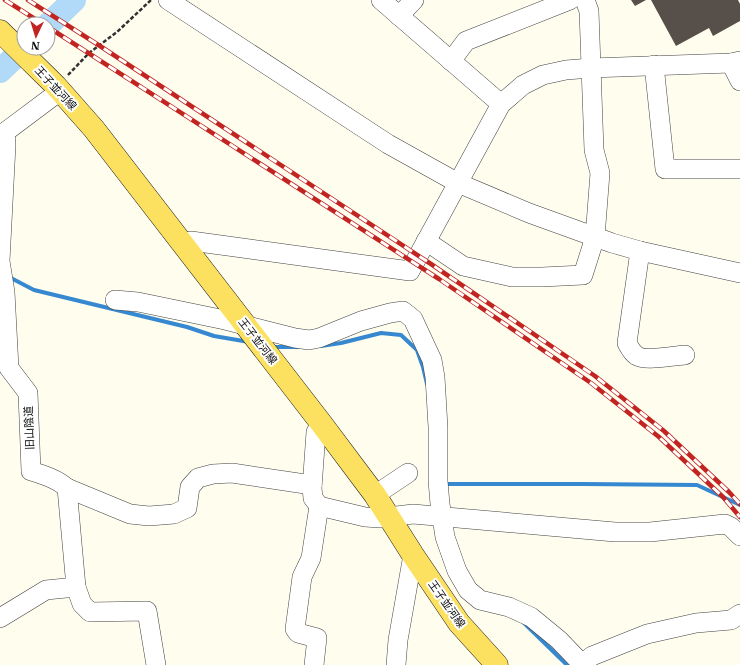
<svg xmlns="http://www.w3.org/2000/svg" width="740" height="665" font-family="'IBM Plex Serif','Noto Sans JP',serif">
  <rect width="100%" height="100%" fill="#fffdee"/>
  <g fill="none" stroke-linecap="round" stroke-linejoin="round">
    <g stroke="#3689d1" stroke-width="4">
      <path d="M9,277L34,290L187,327L214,336L249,342"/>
      <path d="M321,346L341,343L381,333L401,335L417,350L423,367L427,384"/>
      <path d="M271,347H298"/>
      <path d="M444,484H583L697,485L740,505"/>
      <path d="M523,622L567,665"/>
    </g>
    <g stroke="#b1d9f8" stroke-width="24">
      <path d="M48,25L74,0"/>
      <path d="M0,71L24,48"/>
    </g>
  </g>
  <g fill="#57504a">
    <path d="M631,0H646L635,6Z"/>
    <path d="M651,0H738L740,4V21L713,36L709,28L676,46Z"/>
  </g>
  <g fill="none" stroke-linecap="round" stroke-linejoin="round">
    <g stroke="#414141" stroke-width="20">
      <g id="minor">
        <path d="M168,0L388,144L458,183L529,213L612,243L640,251L740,273"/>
        <path d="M381,0L501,104"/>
        <path d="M399,16L414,0"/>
        <path d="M451,61L466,41L570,0"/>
        <path d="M731,63L740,81"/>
        <path d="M654,65L665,169H740"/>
        <path d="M5,132L6,145L0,261L5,292L9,368L28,393L31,471C44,475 57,479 67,488L76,587L82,604L90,612L147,611L156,665"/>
        <path d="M0,136L60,91"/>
        <path d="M426,241L463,266L512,277H542L583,275L595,237L600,173L594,150L589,11L585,0"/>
        <path d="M182,243L191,241L410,271L501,104L523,85L543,75L566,70L591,68L731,63L740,61"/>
        <path d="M640,251L627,343C630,348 631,352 637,356C645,361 674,356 685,355"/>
        <path d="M115,300L138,302L225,320L295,338L309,340L319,338L361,321L390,313L403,311L413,319L432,360L435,377L438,427V481L440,504L445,537L457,571L468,590L480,600L509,607L531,617L559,640L583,665"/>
        <path d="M321,423L316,432L312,488L313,498L319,506L365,517L380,518L413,514L615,532H650L725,524L731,527L740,536"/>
        <path d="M67,488L130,514L149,516L174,514L187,508L190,487L198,478L213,474L232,473L312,485"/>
        <path d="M375,495L408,473"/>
        <path d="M0,618L46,590L76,587"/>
        <path d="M582,664L592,656L647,634L696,623L731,620L740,614"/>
        <path d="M314,665L317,638L298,633L295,629L302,577L311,558L319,506"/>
        <path d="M396,665L398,640L413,555"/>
      </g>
    </g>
    <g stroke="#1f1f1f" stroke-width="23">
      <path id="major" d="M0,31L56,86L94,129L321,423L375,495L413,555L459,623L497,665"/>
    </g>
    <path stroke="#303030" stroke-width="2.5" stroke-dasharray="4 2" stroke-linecap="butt" d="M68,75L89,53L117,32L151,0"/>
    <use href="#minor" stroke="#fff" stroke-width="19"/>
    <use href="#major" stroke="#fce161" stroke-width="22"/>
    <g stroke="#c22421" stroke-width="4.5">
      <g id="rail">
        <path d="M5,0L43,24"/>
        <path d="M28,0L100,46L431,264L595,376L664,431L729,492L740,504"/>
        <path d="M48,27L439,279L591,383L659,437L723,497L740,517"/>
      </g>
    </g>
    <use href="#rail" stroke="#fff" stroke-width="3" stroke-dasharray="9" stroke-linecap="butt"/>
  </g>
  <g text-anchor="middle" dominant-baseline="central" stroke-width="4" stroke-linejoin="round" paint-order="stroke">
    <g font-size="11" fill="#0e0e0e" stroke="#fff">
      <text transform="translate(56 88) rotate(47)">王子並河線</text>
      <text transform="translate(258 341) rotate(52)">王子並河線</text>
      <text transform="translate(29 428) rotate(-92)">旧山陰道</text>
      <text transform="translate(447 604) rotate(55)">王子並河線</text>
    </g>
  </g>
  <g transform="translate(36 36) rotate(184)"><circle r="19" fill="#ffffff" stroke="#9f9f9f"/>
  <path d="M0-3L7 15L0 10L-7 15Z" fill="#c22421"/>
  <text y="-6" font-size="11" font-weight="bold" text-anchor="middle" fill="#0e0e0e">N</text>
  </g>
</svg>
